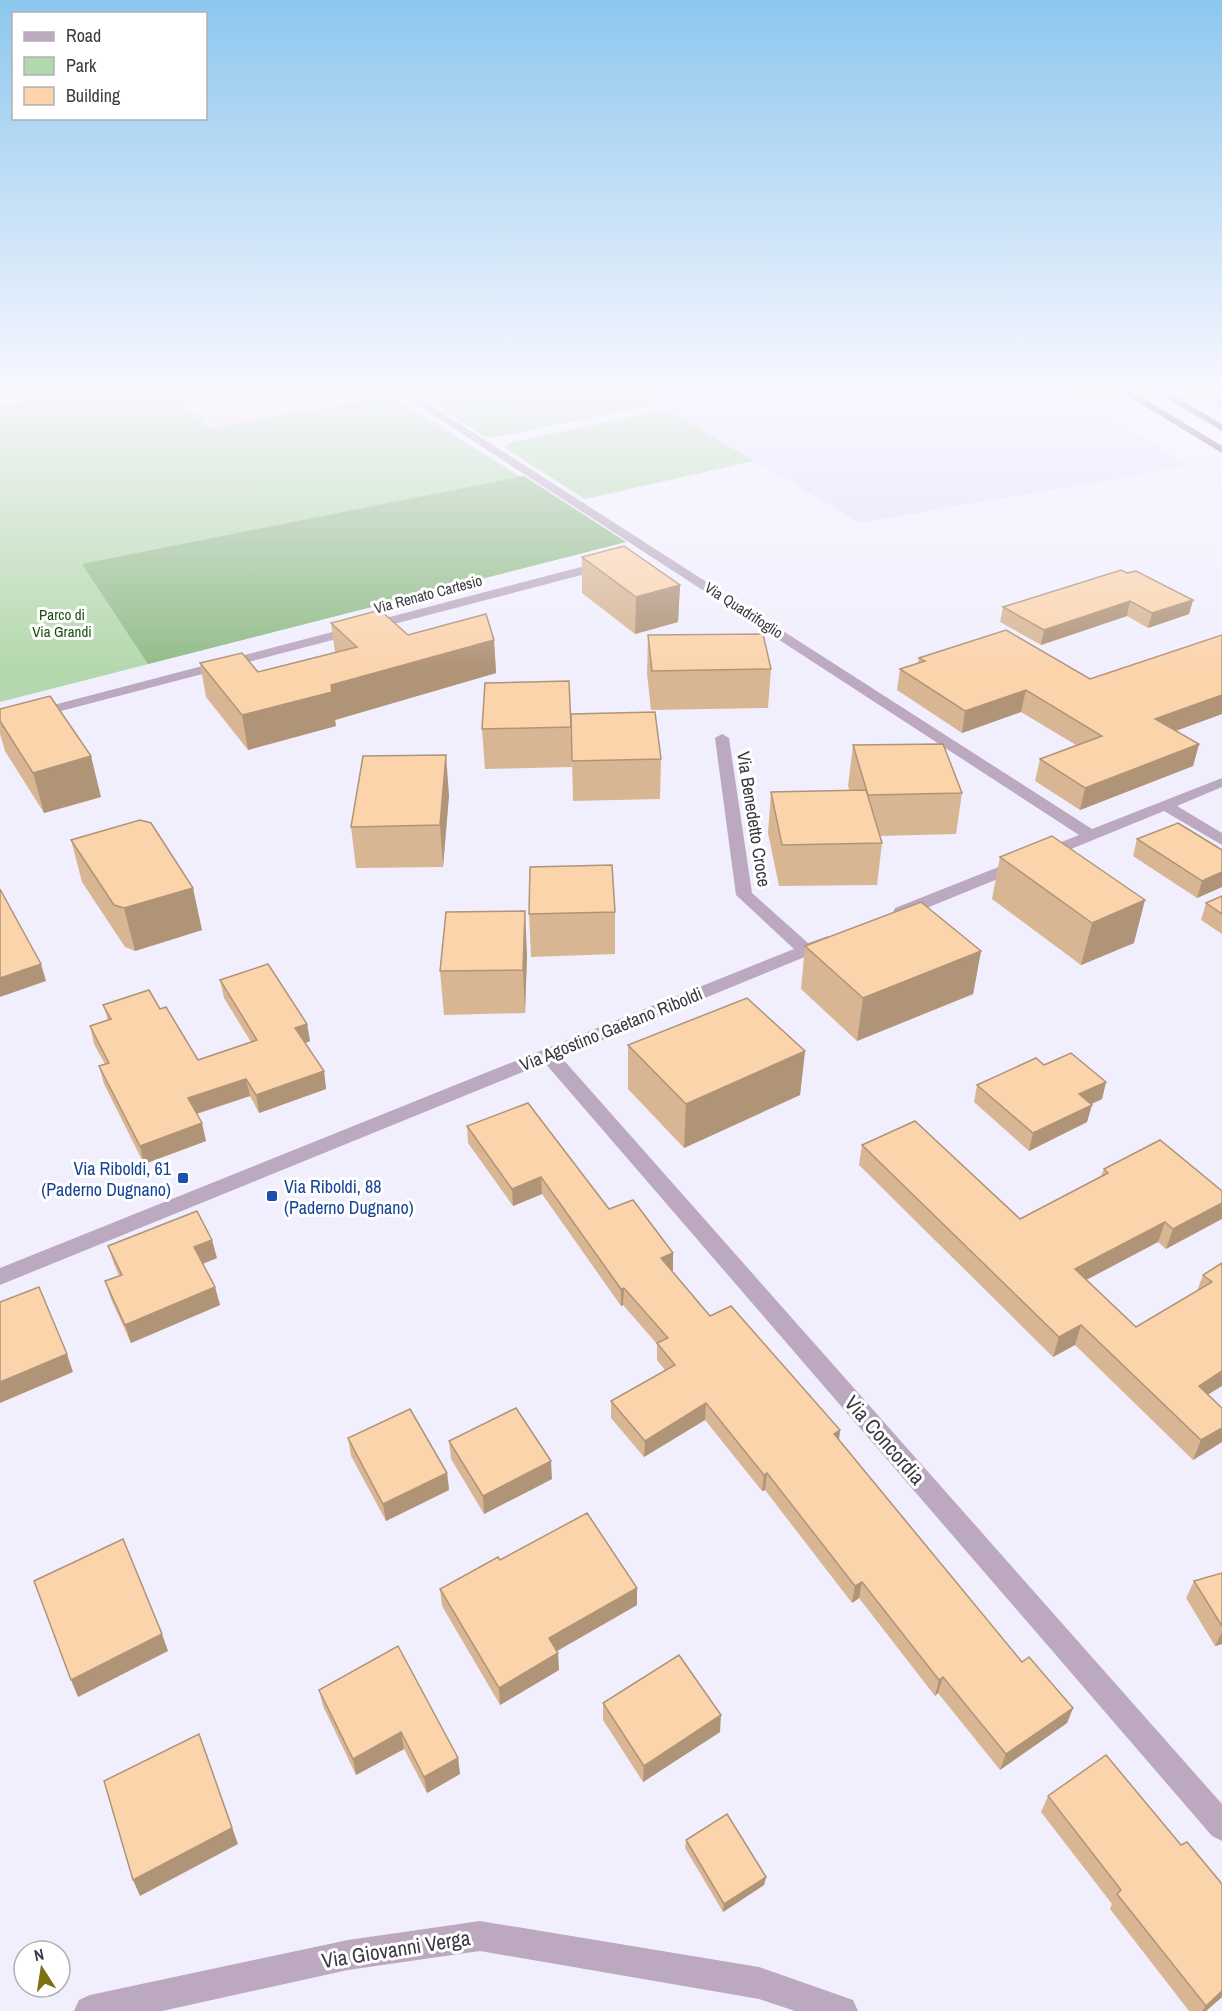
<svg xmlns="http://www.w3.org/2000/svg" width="1222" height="2011" font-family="'Archivo Narrow',sans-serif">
  <rect width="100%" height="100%" fill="#f1effe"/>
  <path fill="#f8e2d5" d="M167,388H390L398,395L209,428Z"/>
  <path fill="#e4e1fb" d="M638,388H1066L1188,466L860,523L657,404Z"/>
  <g fill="#b4d8ad">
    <path d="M101,388H167L209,428L391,396L626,542L0,702V406Z"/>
    <path d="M409,388H638L657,404L497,437H485Z"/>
    <path d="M1186,388H1222V409Z"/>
    <path d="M666,409L754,461L585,499L505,448L509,443Z"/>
  </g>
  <path fill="#92bc89" d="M524,476L626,542L148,664L82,564Z"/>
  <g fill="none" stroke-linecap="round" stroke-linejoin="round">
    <g fill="#bca9c0" fill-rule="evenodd">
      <path d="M392,388H404L1092,829L1222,778V787L1177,806L1222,833V845L1164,811L907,916H895L893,912L895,908L1079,835Z"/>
      <path d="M604,561L608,562V568L0,727V719Z"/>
      <path d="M722,734L729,738L752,893L808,943L828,936L837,941L834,945L561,1057L1222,1804V1841L1212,1836L545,1063L0,1285V1268L794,949L736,895L715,738Z"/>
      <path d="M480,1921L759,1967L853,2000L858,2011H795L759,1999L480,1951L348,1970L162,2011H74L79,2000L90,1995L348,1940Z"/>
    </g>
    <g fill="#7e5786" fill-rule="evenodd">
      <path d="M1115,388H1127L1222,446V453Z"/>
      <path d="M1149,388H1161L1222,424V431Z"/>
    </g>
  </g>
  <g fill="#d8b694">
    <path d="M582,557L680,585L678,622L635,634L582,593Z"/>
    <path d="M1127,573L1193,600L1189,614L1148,628L1127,616L1041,645L1000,622L1003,607Z"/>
    <path d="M331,623L408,635L494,640L496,673L335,720L336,726L248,750L206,697L200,663L258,672L335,653Z"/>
    <path d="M648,635L771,669L768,708L651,710L647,673Z"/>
    <path d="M1222,635V714L1176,731L1199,744L1193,766L1080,810L1035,781L1040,759L1076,745L1021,712L962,733L897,690L900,669L918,664L919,658L1090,679Z"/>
    <path d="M569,681L572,767L485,769L482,729Z"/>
    <path d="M0,709L101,797L44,813L5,751L0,734Z"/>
    <path d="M571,714L661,759L660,799L573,801Z"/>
    <path d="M853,745L962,793L956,834L880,836L882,843L877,885L779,886L768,833L771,792L850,791L848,786Z"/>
    <path d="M449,795L443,867L356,868L351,827Z"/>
    <path d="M1137,839L1222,850V887L1197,898L1133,856Z"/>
    <path d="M71,840L202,930L135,951L125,947L82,882Z"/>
    <path d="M1000,857L1134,943L1081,965L992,899Z"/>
    <path d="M1222,896V934L1201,920L1206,903Z"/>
    <path d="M615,912V954L531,957L529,914Z"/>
    <path d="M805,946L981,951L973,994L857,1041L801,989Z"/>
    <path d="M527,954L525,1013L444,1015L440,971Z"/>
    <path d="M220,980L307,1024L310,1041L305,1043L324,1071L326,1089L259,1113L250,1096L197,1114L206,1141L144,1164L104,1084L99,1066L105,1064L94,1044L90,1026L108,1020L103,1005L160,1009L198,1060L251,1042L224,998Z"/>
    <path d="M628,1045L805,1051L800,1095L684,1148L628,1089Z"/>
    <path d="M1106,1082L1102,1099L1091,1104L1087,1122L1029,1151L974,1102L977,1085Z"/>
    <path d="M467,1126L609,1209L673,1270H671L710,1316L840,1430L839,1439L1022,1662L1073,1708L1067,1723L1000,1770L938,1693L935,1696L859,1598L852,1603L765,1490L762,1491L705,1420L644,1457L611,1418V1401L665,1370L657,1360V1344L623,1305L621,1306L542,1194L513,1206L468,1143Z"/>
    <path d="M862,1145L1020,1219L1101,1176L1104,1169L1222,1191L1166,1249L1158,1242L1086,1280L1136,1327L1197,1291L1203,1275L1222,1263L1208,1394L1222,1408V1442L1193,1460L1075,1345L1053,1357L859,1165Z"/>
    <path d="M108,1246L217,1258L203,1264L215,1287L220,1305L131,1343L111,1299L105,1281L119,1276L114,1264Z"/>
    <path d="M348,1438L447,1473L449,1490L386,1521L351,1456Z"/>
    <path d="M449,1441L552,1479L484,1514L451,1459Z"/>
    <path d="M500,1560L637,1588V1605L557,1651L559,1670L500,1705L442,1606L440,1589Z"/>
    <path d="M1222,1573V1644L1215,1646L1186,1598L1194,1581Z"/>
    <path d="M319,1690L458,1758L460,1774L427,1793L404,1749L356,1775L323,1706Z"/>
    <path d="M603,1703L720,1732L643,1782L603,1720Z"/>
    <path d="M1048,1796L1181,1845L1222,1884V1997L1206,2011H1189L1110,1909L1112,1904L1041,1812Z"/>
    <path d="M686,1840L766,1877L764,1885L723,1912L685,1848Z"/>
  </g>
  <g fill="#b09478">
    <path d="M680,585L678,622L635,634L636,597Z"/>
    <path d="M1193,600L1189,614L1148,628L1152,613Z"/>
    <path d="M1130,601L1127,616L1041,645L1044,630Z"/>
    <path d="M494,640L496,673L335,720L336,726L248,750L242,715L331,685Z"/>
    <path d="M1026,690L1021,712L962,733L965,711Z"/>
    <path d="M1222,695V714L1150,740L1155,719Z"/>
    <path d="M1199,744L1193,766L1080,810L1085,788Z"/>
    <path d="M446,755L449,795L443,867L440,825Z"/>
    <path d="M91,756L101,797L44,813L33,773Z"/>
    <path d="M1222,872V887L1197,898L1202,881Z"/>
    <path d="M193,888L202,930L135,951L124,908Z"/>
    <path d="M1145,900L1134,943L1081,965L1092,923Z"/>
    <path d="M525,911L527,954L525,1013L523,970Z"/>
    <path d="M981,951L973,994L857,1041L863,998Z"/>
    <path d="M41,964L46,981L0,997V978Z"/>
    <path d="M307,1024L310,1041L298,1046L295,1028Z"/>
    <path d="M805,1051L800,1095L684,1148L686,1104Z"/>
    <path d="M324,1071L326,1089L259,1113L256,1095Z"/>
    <path d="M246,1079L250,1096L192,1115L188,1098Z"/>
    <path d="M1106,1082L1102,1099L1075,1112L1079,1094Z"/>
    <path d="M1092,1105L1087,1122L1029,1151L1033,1133Z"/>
    <path d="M202,1123L206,1141L144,1164L140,1146Z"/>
    <path d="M541,1177L542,1194L513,1206L512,1189Z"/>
    <path d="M1222,1203V1219L1166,1249L1173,1229Z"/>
    <path d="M1165,1222L1158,1242L1069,1289L1075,1269Z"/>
    <path d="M212,1240L217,1258L199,1265L194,1247Z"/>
    <path d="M673,1253V1270L660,1275L661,1258Z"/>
    <path d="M215,1287L220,1305L131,1343L125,1325Z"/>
    <path d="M624,1288L623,1305L621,1306V1289Z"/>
    <path d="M1081,1325L1075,1345L1053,1357L1059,1337Z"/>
    <path d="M67,1354L73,1372L0,1403V1382Z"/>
    <path d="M1222,1371V1386L1191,1405L1199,1386Z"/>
    <path d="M706,1403L705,1420L644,1457L645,1441Z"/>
    <path d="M1222,1428V1442L1193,1460L1201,1440Z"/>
    <path d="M840,1430L838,1447L834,1434Z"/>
    <path d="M551,1461L552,1479L484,1514L483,1496Z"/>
    <path d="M447,1473L449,1490L386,1521L383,1504Z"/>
    <path d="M767,1473L765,1490L762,1491L764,1475Z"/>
    <path d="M862,1582L859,1598L852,1603L855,1586Z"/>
    <path d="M637,1588V1605L550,1655L549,1638Z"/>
    <path d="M1222,1632V1644L1215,1646Z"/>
    <path d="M162,1634L168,1651L78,1697L71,1680Z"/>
    <path d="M558,1653L559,1670L500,1705L499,1688Z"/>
    <path d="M943,1677L938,1693L935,1696L939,1680Z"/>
    <path d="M1073,1708L1067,1723L1000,1770L1006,1754Z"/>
    <path d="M721,1715L720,1732L643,1782L644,1766Z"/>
    <path d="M401,1732L404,1749L356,1775L353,1759Z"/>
    <path d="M205,1751L238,1844L140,1896L133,1880Z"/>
    <path d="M458,1758L460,1774L427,1793L424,1777Z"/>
    <path d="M766,1877L764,1885L723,1912L724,1904Z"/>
    <path d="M1222,1991V1997L1206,2011H1202L1206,2006Z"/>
  </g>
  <g fill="#fbd4ac" stroke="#b09478" stroke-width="1.5">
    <path d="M624,546L680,585L636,597L582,557Z"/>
    <path d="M1121,570L1127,573L1136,571L1193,600L1152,613L1130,601L1044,630L1003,607Z"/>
    <path d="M380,610L408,635L486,614L494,640L331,685L332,692L242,715L200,663L242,653L258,672L357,647L331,623Z"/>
    <path d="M1006,630L1090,679L1222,635V695L1155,719L1199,744L1085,788L1040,759L1102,736L1026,690L965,711L900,669L925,661L919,658Z"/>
    <path d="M763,634L771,669L652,671L648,635Z"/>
    <path d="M569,681L571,727L482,729L485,683Z"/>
    <path d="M50,696L91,756L33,773L0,721V709Z"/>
    <path d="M655,712L661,759L572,761L571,714Z"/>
    <path d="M943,744L962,793L868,795L853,745Z"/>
    <path d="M446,755L440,825L351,827L363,756Z"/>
    <path d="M866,790L882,843L782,845L771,792Z"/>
    <path d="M140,820L151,823L193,888L124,908L114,905L71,840Z"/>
    <path d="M1178,823L1222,850V872L1202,881L1137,839Z"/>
    <path d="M1052,836L1145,900L1092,923L1000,857Z"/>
    <path d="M612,865L615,912L529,914L530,867Z"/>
    <path d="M0,889L41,964L0,978Z"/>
    <path d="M1222,896V914L1206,903Z"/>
    <path d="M921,902L981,951L863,998L805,946Z"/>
    <path d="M525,911L523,970L440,971L446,912Z"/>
    <path d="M268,964L307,1024L295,1028L324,1071L256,1095L246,1079L188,1098L202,1123L140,1146L99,1066L109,1063L90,1026L111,1019L103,1005L149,990L160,1009L166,1007L198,1060L257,1040L220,980Z"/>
    <path d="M747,998L805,1051L686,1104L628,1045Z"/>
    <path d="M1071,1053L1106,1082L1079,1094L1092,1105L1033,1133L977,1085L1036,1058L1044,1065Z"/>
    <path d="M528,1103L609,1209L633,1200L673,1253L661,1258L710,1316L731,1306L840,1430L834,1434L1022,1662L1029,1657L1073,1708L1006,1754L943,1677L939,1680L862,1582L855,1586L767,1473L764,1475L706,1403L645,1441L611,1401L675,1365L657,1343L668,1338L624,1288L621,1289L541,1177L512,1189L467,1126Z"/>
    <path d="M915,1121L1020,1219L1108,1173L1104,1169L1160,1140L1222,1191V1203L1173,1229L1165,1222L1075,1269L1136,1327L1212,1282L1203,1275L1222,1263V1371L1199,1386L1222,1408V1428L1201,1440L1081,1325L1059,1337L862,1145Z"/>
    <path d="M197,1211L212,1240L194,1247L215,1287L125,1325L105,1281L122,1275L108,1246Z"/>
    <path d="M39,1287L67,1354L0,1382V1302Z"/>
    <path d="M516,1408L551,1461L483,1496L449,1441Z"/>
    <path d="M410,1409L447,1473L383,1504L348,1438Z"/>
    <path d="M587,1513L637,1588L549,1638L558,1653L499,1688L440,1589L498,1557L500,1560Z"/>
    <path d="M123,1539L162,1634L71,1680L34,1581Z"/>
    <path d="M1222,1573V1626L1194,1581Z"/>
    <path d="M398,1646L458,1758L424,1777L401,1732L353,1759L319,1690Z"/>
    <path d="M679,1655L721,1715L644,1766L603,1703Z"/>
    <path d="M199,1734L232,1828L133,1880L104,1781Z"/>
    <path d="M1106,1755L1181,1845L1187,1842L1222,1884V1991L1206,2006L1117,1894L1121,1890L1048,1796Z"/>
    <path d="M727,1814L766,1877L724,1904L686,1840Z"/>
  </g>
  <linearGradient id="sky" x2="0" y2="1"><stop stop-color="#8dc7ee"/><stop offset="0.58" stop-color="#f9f8ff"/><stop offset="1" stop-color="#f9f8ff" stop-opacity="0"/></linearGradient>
  <rect width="1222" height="670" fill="url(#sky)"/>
  <g fill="#1a4fb4" stroke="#fff" stroke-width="2">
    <rect x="177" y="1172" width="12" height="12" rx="3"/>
    <rect x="266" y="1190" width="12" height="12" rx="3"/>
  </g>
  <g text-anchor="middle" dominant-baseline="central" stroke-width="6" stroke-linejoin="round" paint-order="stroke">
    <g font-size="15" fill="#3b3a41" stroke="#fff">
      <text transform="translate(428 594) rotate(-15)">Via Renato Cartesio</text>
      <text transform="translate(744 610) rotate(33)">Via Quadrifoglio</text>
    </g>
    <g font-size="15" fill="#1a520b" stroke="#fff">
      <text x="62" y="614">Parco di<tspan x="62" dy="17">Via Grandi</tspan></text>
    </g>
    <g font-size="18" fill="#3b3a41" stroke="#fff">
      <text transform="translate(754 819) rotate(81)">Via Benedetto Croce</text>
      <text transform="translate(611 1029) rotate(-22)">Via Agostino Gaetano Riboldi</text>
    </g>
    <g font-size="18" fill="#164399" stroke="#fff" text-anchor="end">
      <text x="171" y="1168">Via Riboldi, 61<tspan x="171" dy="21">(Paderno Dugnano)</tspan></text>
      <text x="284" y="1186" text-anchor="start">Via Riboldi, 88<tspan x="284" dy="21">(Paderno Dugnano)</tspan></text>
    </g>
    <g font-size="21" fill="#3b3a41" stroke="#fff">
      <text transform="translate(885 1440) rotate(49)">Via Concordia</text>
      <text transform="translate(396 1949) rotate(-9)">Via Giovanni Verga</text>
    </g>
  </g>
  <rect x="12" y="12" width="195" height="108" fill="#ffffff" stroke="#b1b0b3" stroke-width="1.5"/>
  <rect x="24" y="32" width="30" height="9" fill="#bca9c0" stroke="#b1b0b3" stroke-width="1.5"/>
  <text x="66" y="42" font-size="18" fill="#3b3a41">Road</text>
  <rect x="24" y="57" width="30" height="18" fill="#b4d8ad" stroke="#b1b0b3" stroke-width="1.5"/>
  <text x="66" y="72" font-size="18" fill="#3b3a41">Park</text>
  <rect x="24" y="87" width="30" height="18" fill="#fbd4ac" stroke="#b1b0b3" stroke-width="1.5"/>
  <text x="66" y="102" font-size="18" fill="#3b3a41">Building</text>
  <g transform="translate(42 1969) rotate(348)"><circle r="28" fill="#ffffff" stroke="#b1b0b3" stroke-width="1.5"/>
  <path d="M0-4.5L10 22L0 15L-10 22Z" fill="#7c7111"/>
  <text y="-9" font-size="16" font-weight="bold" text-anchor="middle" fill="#3b3a41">N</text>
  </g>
</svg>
